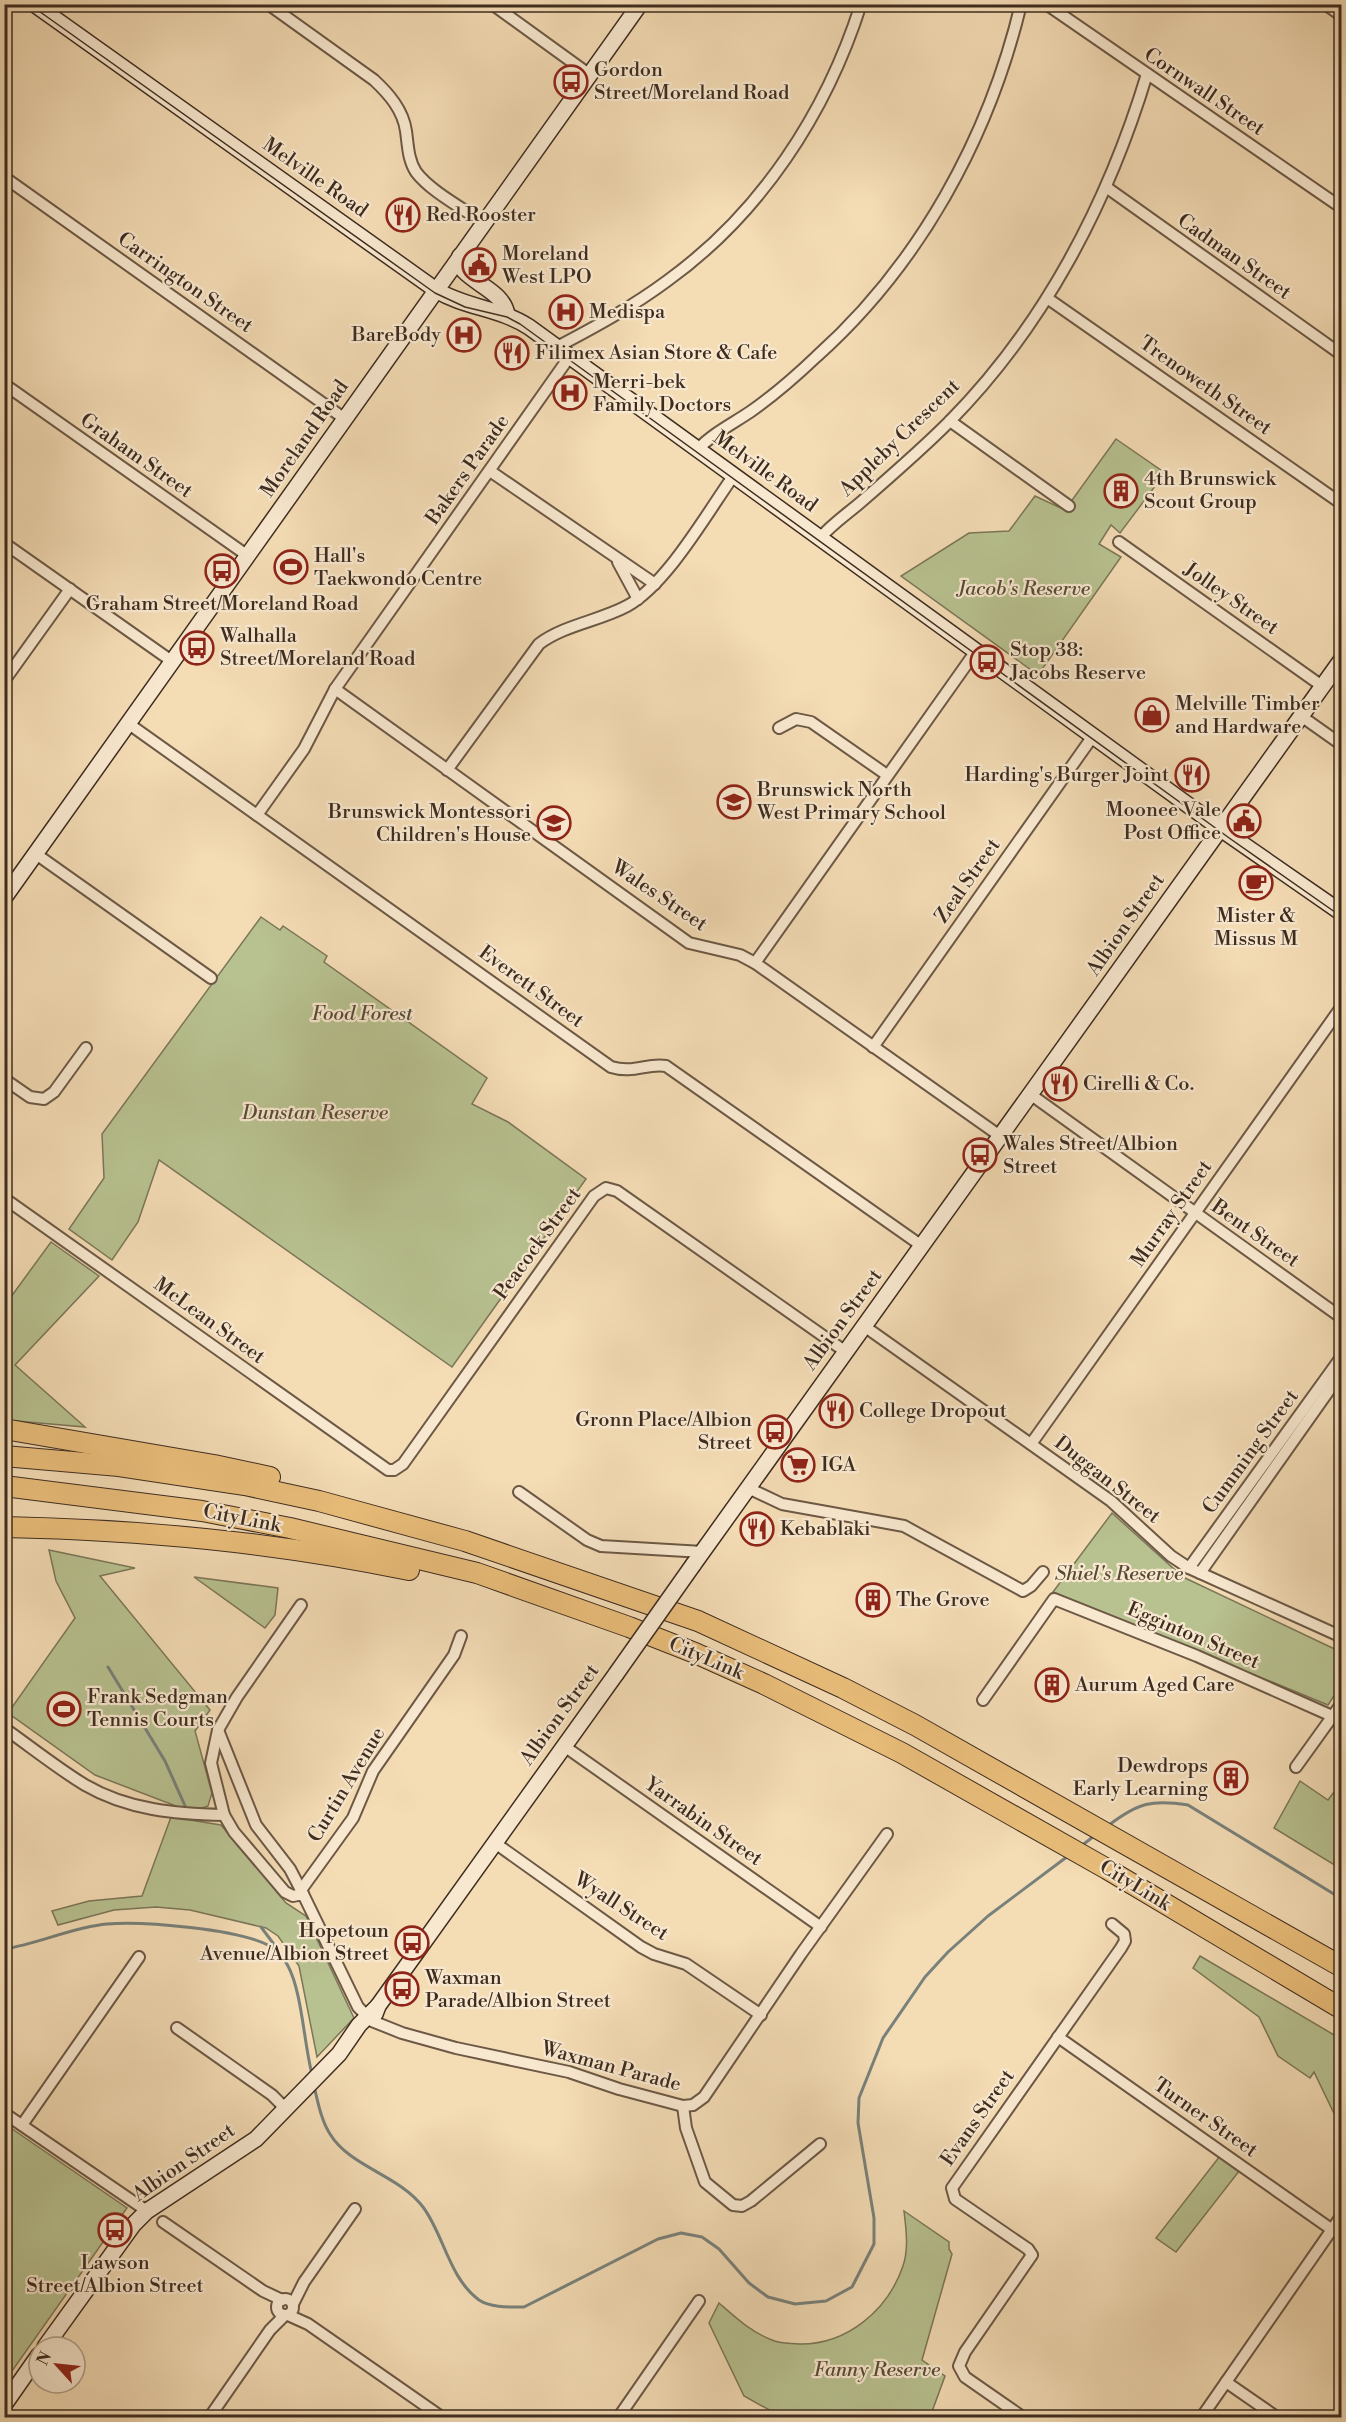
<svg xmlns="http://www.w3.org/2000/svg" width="1346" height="2422" font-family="'Libre Bodoni',serif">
  <rect width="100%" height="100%" fill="#f4dcb5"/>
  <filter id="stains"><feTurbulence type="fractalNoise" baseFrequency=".00333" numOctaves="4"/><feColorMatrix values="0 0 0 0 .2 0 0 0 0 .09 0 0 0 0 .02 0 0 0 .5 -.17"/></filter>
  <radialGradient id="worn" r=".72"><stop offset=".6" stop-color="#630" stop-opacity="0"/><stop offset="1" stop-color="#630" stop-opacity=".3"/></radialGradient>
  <g fill="#b8c190" stroke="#7b7658" stroke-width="1.5">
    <path d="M1116,439L1165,473L1120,533L1111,525L1099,544L1121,557L1038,675L901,576L969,533L1009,531L1035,496L1065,510Z"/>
    <path d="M261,917L280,930L283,926L327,956L324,962L487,1078L472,1104L508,1122L586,1179L452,1367L159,1160L138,1222L112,1260L69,1229L104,1178L102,1134Z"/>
    <path d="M51,1242L99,1276L15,1365L85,1427L5,1420V1305Z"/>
    <path d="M1112,1513L1183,1577L1341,1652V1685L1328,1705L1053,1592Z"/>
    <path d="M49,1550L135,1568L100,1576L210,1710L195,1731L212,1793L208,1806L199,1809L181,1808L95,1775L8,1713L75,1618L56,1581Z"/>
    <path d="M194,1577L278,1588L275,1615L265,1628Z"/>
    <path d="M1300,1781L1328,1800L1334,1792L1341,1797V1869L1274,1828Z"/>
    <path d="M171,1817L221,1825L286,1903L306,1916L354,2018L317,2057L299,1966L278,1936L266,1928L190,1910L156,1907L114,1910L58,1925L52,1911L89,1901L142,1896Z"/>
    <path d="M1200,1956L1341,2039V2128L1314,2072L1310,2078L1278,2056L1259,2017L1193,1968Z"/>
    <path d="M5,2124L127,2208L5,2381Z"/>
    <path d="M1220,2156L1240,2170L1176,2252L1156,2238Z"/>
    <path d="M904,2211L949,2242V2249L952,2254L922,2360L945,2376L930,2417H782L744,2396L709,2323L719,2303C735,2317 751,2332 772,2340C780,2344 790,2343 799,2344C847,2345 888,2310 903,2266C909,2248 906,2229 904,2211Z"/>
  </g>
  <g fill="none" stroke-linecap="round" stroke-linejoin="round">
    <g stroke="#78817b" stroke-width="3">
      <path d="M108,1667L165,1761L186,1808"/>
      <path d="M1109,1825C1138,1803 1152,1799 1188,1805L1342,1899"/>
      <path d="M1080,1847L1094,1836"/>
      <path d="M261,1927L273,1943L274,1948"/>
      <path d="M4,1949C39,1944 72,1927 107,1924C143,1921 239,1929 270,1946C278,1951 284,1958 288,1966C302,1992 304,2044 312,2074"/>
      <path d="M314,2086C318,2102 321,2120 330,2134C350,2167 399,2175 423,2207C444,2235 449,2278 479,2300C491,2308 510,2307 524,2307L658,2239L681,2233L702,2237L719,2249L749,2283L768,2297L795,2304L826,2301L852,2287L874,2244V2218L858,2123L859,2098L883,2038L925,1977L948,1952L988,1916L1068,1856"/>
    </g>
    <g stroke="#6c5845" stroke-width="14">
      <g id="street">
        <path d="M268,4L374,80C389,94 403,110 406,131C408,145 408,160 416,172C430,191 464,209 484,223"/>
        <path d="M492,4L590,75"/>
        <path d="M1046,4L1342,208"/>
        <path d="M1325,4L1342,16"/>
        <path d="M4,177L345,419"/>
        <path d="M1106,187L1342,355"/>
        <path d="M1047,298L1342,504"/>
        <path d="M557,347C595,327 632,307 667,281C760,214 826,114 861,4"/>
        <path d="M4,384L248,556"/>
        <path d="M950,421L1069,506"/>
        <path d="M698,449C712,434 732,424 750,412C773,396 795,377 816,357C919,265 989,138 1021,4"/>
        <path d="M490,471L655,584"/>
        <path d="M820,538C832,524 847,514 861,502C891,476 921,450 949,422C1044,326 1108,203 1147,74"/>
        <path d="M1119,542L1322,686"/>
        <path d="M4,543L173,662"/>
        <path d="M618,562L638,599"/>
        <path d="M4,681L70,589"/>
        <path d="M335,689L689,943L740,955L755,963L1000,1136"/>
        <path d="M1301,716L1342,745"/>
        <path d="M129,724L611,1067C634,1074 646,1063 666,1066L922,1246"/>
        <path d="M779,728L796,719L811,722L887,775"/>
        <path d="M447,770L539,644C564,625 599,621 627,606C667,584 707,513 734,475"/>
        <path d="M257,815L304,749L335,689L570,356"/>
        <path d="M36,854L211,978"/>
        <path d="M755,963L976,651"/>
        <path d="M873,1047L1093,736"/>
        <path d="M4,1079L30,1097L44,1099L54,1092L86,1048"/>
        <path d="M1030,1094L1342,1318"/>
        <path d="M4,1198L388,1470H394L403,1464L594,1196L606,1188L617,1191L846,1352"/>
        <path d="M864,1326L1111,1501L1171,1556L1189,1568L1342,1637"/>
        <path d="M1031,1444L1342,1006"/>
        <path d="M748,1488L782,1504L904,1526L1023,1591L1031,1586L1043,1572"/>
        <path d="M519,1492L587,1540L601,1546L703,1552"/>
        <path d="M1189,1568L1342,1356"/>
        <path d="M1200,1573L1342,1372"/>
        <path d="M983,1700L1054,1599L1197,1656L1332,1716"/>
        <path d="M4,1728C31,1747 57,1768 85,1785C128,1810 176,1814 224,1815L234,1832L285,1892L293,1896L303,1894L358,2007L372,2021L402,2033L456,2048L569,2072L619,2089L683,2106L693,2105L704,2097L801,1954L887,1834"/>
        <path d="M218,1730L256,1825L290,1869L303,1894"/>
        <path d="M564,1746L821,1927"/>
        <path d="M1296,1767L1342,1703"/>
        <path d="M224,1815L211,1763L218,1730L237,1697L301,1605"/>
        <path d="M495,1843L641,1947L654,1954L686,1964L761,2015"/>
        <path d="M301,1890L353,1818L373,1771L454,1655L461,1636"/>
        <path d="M177,2028L272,2095L281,2104L283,2113"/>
        <path d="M1058,2037L1331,2229"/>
        <path d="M683,2106L686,2128L705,2182L733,2205L742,2206L751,2201L820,2144"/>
        <path d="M4,2113L147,2211"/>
        <path d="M22,2125L139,1957"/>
        <path d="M163,2222L263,2291L282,2300"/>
        <circle cx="285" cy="2307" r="8"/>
        <path d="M293,2304L304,2282L355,2209"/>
        <path d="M288,2315L308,2324L443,2418"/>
        <path d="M1226,2382L1278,2418"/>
        <path d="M209,2418L270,2330L285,2315"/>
        <path d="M618,2418L699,2301"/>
        <path d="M1024,2418L965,2377L959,2366L965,2352L1032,2255L1028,2249L955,2199L952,2188L1121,1948L1125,1941L1124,1934L1112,1924"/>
        <path d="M1201,2418L1342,2215"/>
      </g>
    </g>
    <g stroke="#3e2c20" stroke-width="18">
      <g id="secondary">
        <path d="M34,4L436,290C466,308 500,308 529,327L1228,834L1342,913"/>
        <path d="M460,256L464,271C477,285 504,293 507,315"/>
        <path d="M4,898L640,4"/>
        <path d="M693,1565L1342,659"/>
        <path d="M375,2014L378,2006L616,1674"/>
        <path d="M45,2347L133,2225L147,2211L256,2139L339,2054L359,2025L378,2006"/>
        <path d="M4,2405L39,2355"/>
      </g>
    </g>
    <g stroke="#3e2c20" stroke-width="22">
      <g id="highway">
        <path d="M4,1429L214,1465L270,1477"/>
        <path d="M4,1456L119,1466L245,1485L319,1501L465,1541L698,1621L843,1688L915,1725L1342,1967"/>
        <path d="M4,1486L202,1511L290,1528L477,1573L629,1627L695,1653L764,1684L902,1753L1107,1869L1342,2009"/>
        <path d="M4,1527C144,1530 272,1542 409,1570"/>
      </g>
    </g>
    <use href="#street" stroke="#f8e8cf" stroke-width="10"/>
    <use href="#secondary" stroke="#f8e8cf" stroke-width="15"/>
    <use href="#highway" stroke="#eabe7a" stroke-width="20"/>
    <path stroke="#3e2c20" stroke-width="1.5" d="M29,4L435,293L465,307L507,317L520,324L1232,840L1342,917"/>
    <g stroke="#3e2c20" stroke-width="18" stroke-linecap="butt">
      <path id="secondary-bridge" d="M616,1674L693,1565"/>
    </g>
    <use href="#secondary-bridge" stroke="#f8e8cf" stroke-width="15"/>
  </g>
  <defs>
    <g id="bus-ring" transform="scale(1.725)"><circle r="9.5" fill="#f8e8cf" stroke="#8f2418" stroke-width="1.5"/><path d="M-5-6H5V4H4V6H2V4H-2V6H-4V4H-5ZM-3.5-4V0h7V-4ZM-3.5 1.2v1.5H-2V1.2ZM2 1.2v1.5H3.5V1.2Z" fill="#8f2418"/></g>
    <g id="restaurant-ring" transform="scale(1.725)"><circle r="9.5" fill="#f8e8cf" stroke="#8f2418" stroke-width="1.5"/><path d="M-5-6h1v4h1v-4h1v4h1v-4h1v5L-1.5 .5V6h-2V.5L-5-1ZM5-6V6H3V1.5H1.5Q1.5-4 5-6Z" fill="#8f2418"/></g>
    <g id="civic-ring" transform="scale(1.725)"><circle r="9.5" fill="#f8e8cf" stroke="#8f2418" stroke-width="1.5"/><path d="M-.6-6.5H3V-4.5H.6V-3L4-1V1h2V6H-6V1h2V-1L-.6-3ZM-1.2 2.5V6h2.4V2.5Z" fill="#8f2418"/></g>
    <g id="hospital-ring" transform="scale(1.725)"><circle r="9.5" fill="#f8e8cf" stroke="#8f2418" stroke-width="1.5"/><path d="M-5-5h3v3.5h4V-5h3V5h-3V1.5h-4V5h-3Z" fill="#8f2418"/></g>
    <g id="building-ring" transform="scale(1.725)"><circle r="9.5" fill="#f8e8cf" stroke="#8f2418" stroke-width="1.5"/><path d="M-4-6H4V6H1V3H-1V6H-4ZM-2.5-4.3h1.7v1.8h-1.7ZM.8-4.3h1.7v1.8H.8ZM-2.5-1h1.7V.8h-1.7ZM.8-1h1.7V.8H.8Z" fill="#8f2418"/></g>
    <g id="stadium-ring" transform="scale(1.725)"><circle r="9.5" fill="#f8e8cf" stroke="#8f2418" stroke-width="1.5"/><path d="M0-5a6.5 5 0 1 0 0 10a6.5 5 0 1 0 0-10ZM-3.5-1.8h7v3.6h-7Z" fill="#8f2418"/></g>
    <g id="shop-ring" transform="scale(1.725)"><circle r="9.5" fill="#f8e8cf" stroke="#8f2418" stroke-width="1.5"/><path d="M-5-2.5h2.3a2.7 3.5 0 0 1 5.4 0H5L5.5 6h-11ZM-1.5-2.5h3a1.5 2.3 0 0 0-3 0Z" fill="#8f2418"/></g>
    <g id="school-ring" transform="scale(1.725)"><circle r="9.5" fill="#f8e8cf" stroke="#8f2418" stroke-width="1.5"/><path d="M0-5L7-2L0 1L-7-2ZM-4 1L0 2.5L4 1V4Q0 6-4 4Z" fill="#8f2418"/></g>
    <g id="cafe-ring" transform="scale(1.725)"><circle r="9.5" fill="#f8e8cf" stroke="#8f2418" stroke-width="1.5"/><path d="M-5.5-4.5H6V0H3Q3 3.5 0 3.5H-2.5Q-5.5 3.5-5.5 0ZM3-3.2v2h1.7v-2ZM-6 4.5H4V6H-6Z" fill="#8f2418"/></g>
    <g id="supermarket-ring" transform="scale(1.725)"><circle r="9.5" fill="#f8e8cf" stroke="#8f2418" stroke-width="1.5"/><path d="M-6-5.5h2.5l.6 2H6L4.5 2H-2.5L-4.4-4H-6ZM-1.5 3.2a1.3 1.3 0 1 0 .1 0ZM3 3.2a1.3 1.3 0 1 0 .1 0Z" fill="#8f2418"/></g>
  </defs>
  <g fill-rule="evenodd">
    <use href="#bus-ring" x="571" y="82"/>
    <use href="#restaurant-ring" x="403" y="215"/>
    <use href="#civic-ring" x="479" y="265"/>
    <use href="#hospital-ring" x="566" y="312"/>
    <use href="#hospital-ring" x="464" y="335"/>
    <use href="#restaurant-ring" x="512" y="353"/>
    <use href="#hospital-ring" x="570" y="393"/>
    <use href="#building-ring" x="1121" y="491"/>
    <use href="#stadium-ring" x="291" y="567"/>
    <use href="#bus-ring" x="222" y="571"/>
    <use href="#bus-ring" x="197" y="648"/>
    <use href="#bus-ring" x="987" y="662"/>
    <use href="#shop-ring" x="1152" y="715"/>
    <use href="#restaurant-ring" x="1192" y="775"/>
    <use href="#school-ring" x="734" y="802"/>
    <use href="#civic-ring" x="1244" y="821"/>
    <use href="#school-ring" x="554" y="823"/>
    <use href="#cafe-ring" x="1256" y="883"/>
    <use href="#restaurant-ring" x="1060" y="1084"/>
    <use href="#bus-ring" x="980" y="1155"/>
    <use href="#restaurant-ring" x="836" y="1411"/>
    <use href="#bus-ring" x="775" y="1432"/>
    <use href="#supermarket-ring" x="798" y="1465"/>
    <use href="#restaurant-ring" x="757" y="1529"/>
    <use href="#building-ring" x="873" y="1600"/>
    <use href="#building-ring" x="1052" y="1685"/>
    <use href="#stadium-ring" x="64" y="1709"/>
    <use href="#building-ring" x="1231" y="1778"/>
    <use href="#bus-ring" x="412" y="1943"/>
    <use href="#bus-ring" x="402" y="1989"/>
    <use href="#bus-ring" x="115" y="2230"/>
  </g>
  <g text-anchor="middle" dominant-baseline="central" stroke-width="4.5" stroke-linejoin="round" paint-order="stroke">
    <g font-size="20" fill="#3e2c20" stroke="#f8e8cf" text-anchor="start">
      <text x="594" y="70">Gordon<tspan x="594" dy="23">Street/Moreland Road</tspan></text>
      <text x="426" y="215">Red Rooster</text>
      <text x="502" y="254">Moreland<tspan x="502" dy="23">West LPO</tspan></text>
      <text x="589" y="312">Medispa</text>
      <text x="441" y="335" text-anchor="end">BareBody</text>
      <text x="535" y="353">Filimex Asian Store &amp; Cafe</text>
      <text x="593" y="382">Merri-bek<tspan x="593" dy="23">Family Doctors</tspan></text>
      <text x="1144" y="479">4th Brunswick<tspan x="1144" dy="23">Scout Group</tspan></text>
      <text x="314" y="556">Hall's<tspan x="314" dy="23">Taekwondo Centre</tspan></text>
      <text x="222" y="604" text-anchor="middle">Graham Street/Moreland Road</text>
      <text x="220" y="636">Walhalla<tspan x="220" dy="23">Street/Moreland Road</tspan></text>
      <text x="1010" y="650">Stop 38:<tspan x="1010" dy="23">Jacobs Reserve</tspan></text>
      <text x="1175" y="704">Melville Timber<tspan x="1175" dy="23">and Hardware</tspan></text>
      <text x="1169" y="775" text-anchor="end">Harding's Burger Joint</text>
      <text x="757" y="790">Brunswick North<tspan x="757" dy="23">West Primary School</tspan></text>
      <text x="1221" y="810" text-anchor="end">Moonee Vale<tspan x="1221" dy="23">Post Office</tspan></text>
      <text x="531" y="812" text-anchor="end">Brunswick Montessori<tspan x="531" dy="23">Children's House</tspan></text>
      <text x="1256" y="916" text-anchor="middle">Mister &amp;<tspan x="1256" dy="23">Missus M</tspan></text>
      <text x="1083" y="1084">Cirelli &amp; Co.</text>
      <text x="1003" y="1144">Wales Street/Albion<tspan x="1003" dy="23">Street</tspan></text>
      <text x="859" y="1411">College Dropout</text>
      <text x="752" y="1420" text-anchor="end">Gronn Place/Albion<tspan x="752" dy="23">Street</tspan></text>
      <text x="821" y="1465">IGA</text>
      <text x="780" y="1529">Kebablaki</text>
      <text x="896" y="1600">The Grove</text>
      <text x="1075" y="1685">Aurum Aged Care</text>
      <text x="87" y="1697">Frank Sedgman<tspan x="87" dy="23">Tennis Courts</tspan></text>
      <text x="1208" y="1766" text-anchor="end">Dewdrops<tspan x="1208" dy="23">Early Learning</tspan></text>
      <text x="389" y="1931" text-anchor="end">Hopetoun<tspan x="389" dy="23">Avenue/Albion Street</tspan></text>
      <text x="425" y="1978">Waxman<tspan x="425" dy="23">Parade/Albion Street</tspan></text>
      <text x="115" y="2263" text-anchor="middle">Lawson<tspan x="115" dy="23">Street/Albion Street</tspan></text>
    </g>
    <g font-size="20" fill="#3e2c20" stroke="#f8e8cf">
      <text transform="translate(1204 92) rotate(34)">Cornwall Street</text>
      <text transform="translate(315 178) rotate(35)">Melville Road</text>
      <text transform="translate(1234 257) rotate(35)">Cadman Street</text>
      <text transform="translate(185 283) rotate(35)">Carrington Street</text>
      <text transform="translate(1205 386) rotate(35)">Trenoweth Street</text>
      <text transform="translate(900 438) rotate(-44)">Appleby Crescent</text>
      <text transform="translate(305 439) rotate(-55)">Moreland Road</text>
      <text transform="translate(136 456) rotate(35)">Graham Street</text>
      <text transform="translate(468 470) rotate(-55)">Bakers Parade</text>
      <text transform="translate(765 472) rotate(36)">Melville Road</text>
      <text transform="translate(1231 599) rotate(35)">Jolley Street</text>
      <text transform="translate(968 881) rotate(-55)">Zeal Street</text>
      <text transform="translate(659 896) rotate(34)">Wales Street</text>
      <text transform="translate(1126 925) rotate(-55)">Albion Street</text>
      <text transform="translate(531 987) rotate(36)">Everett Street</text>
      <text transform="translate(1172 1214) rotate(-55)">Murray Street</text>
      <text transform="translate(1255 1234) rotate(35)">Bent Street</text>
      <text transform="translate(538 1244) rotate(-54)">Peacock Street</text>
      <text transform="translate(843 1320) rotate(-54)">Albion Street</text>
      <text transform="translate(209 1321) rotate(36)">McLean Street</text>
      <text transform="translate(1251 1452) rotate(-54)">Cumming Street</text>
      <text transform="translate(1107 1480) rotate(38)">Duggan Street</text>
      <text transform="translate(242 1519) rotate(11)">CityLink</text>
      <text transform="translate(1193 1636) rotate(23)">Egginton Street</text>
      <text transform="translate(706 1659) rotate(23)">CityLink</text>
      <text transform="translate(560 1715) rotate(-54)">Albion Street</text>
      <text transform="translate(347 1785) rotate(-59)">Curtin Avenue</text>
      <text transform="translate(703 1822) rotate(35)">Yarrabin Street</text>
      <text transform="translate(1135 1886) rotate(31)">CityLink</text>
      <text transform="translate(621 1907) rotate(33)">Wyall Street</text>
      <text transform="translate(611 2067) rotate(15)">Waxman Parade</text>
      <text transform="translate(978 2118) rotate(-55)">Evans Street</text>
      <text transform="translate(1205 2118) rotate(35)">Turner Street</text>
      <text transform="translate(184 2163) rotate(-35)">Albion Street</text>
    </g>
    <g font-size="20" font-style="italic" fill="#564a36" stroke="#f8e8cf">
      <text x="1024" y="589">Jacob's Reserve</text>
      <text x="362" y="1014">Food Forest</text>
      <text x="315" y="1113">Dunstan Reserve</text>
      <text x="1119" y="1574">Shiel's Reserve</text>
      <text x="877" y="2370">Fanny Reserve</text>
    </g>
  </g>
  <rect width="1346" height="2422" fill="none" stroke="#f4dcb5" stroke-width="24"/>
  <rect x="6" y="6" width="1334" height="2410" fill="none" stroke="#3e2c20" stroke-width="3"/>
  <rect x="12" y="12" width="1322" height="2398" fill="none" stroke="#3e2c20" stroke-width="1.5"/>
  <g transform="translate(57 2365) rotate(297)"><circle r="28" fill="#f8e8cf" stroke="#ae9d89" stroke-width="1.5"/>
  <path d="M0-4.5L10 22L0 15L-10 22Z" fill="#8f2418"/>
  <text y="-9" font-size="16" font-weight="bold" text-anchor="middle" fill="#3e2c20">N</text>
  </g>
  <rect width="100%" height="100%" filter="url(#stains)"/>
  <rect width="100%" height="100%" fill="url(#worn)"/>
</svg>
